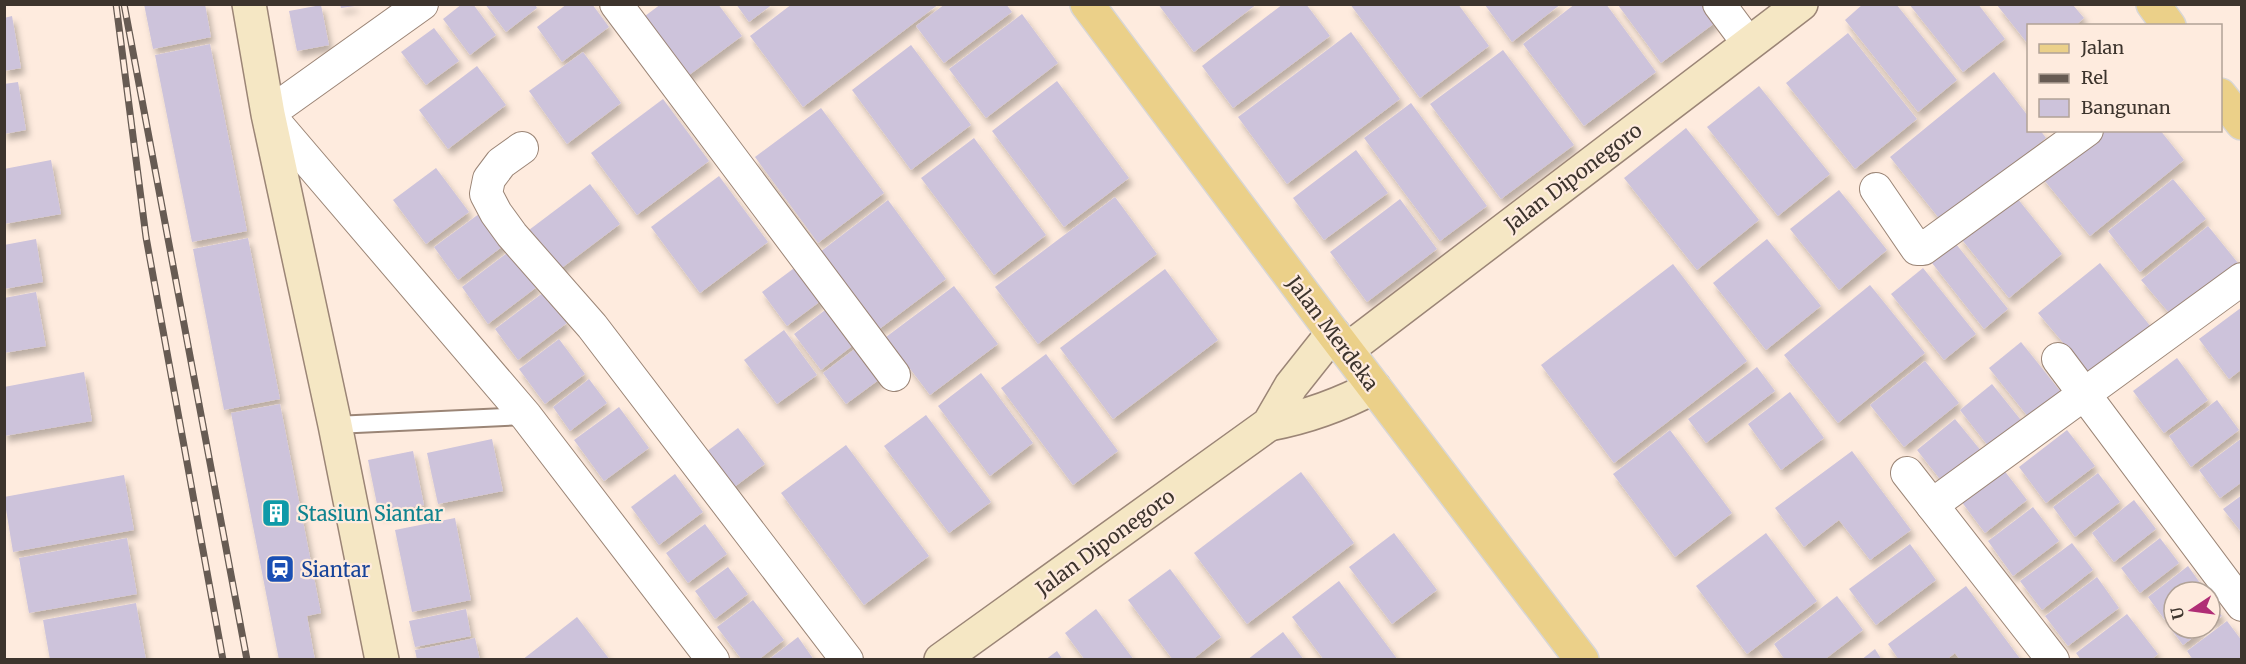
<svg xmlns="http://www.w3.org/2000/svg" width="2246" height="664" font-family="Merriweather,serif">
  <defs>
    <filter id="shadow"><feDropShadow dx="3.5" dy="6" stdDeviation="3" flood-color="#0004"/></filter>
  </defs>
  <rect width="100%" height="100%" fill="#feebde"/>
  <g fill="#cdc3db" filter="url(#shadow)">
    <path d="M144,4H205L211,37L153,49Z"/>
    <path d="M340,4H355V6L341,8Z"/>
    <path d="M462,4H473L496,35L470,55L443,19Z"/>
    <path d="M485,4H535L537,8L506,32Z"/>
    <path d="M567,4H592L609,27L562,62L537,27Z"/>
    <path d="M661,4H718L742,36L685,78L641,19Z"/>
    <path d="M736,4H773L749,22Z"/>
    <path d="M792,4H939L803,107L750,36Z"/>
    <path d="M945,4H1006L1012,12L944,63L916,26Z"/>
    <path d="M1158,4H1257L1194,52Z"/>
    <path d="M1283,4H1306L1330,36L1233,108L1202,66Z"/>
    <path d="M1350,4H1458L1489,46L1420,98Z"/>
    <path d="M1486,4H1561L1512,42L1485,5Z"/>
    <path d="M1575,4H1606L1656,72L1584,126L1523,44Z"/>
    <path d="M1863,4H1896L1957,80L1918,112L1845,20Z"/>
    <path d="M1909,4H1978L2005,39L1963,72Z"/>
    <path d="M321,5L329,45L297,51L289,11Z"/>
    <path d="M1618,5H1703L1716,22L1661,63Z"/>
    <path d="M1997,5H2073L2084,18L2075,26H2028V44Z"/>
    <path d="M1022,14L1058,63L986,118L949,69Z"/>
    <path d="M12,16L21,68L4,71V18Z"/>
    <path d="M434,28L459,61L426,85L401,52Z"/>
    <path d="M1351,32L1400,99L1287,184L1238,117Z"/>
    <path d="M1848,33L1917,119L1855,169L1786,83Z"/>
    <path d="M210,44L247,231L192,242L155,55Z"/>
    <path d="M911,45L971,125L911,170L852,90Z"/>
    <path d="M1503,50L1574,145L1501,199L1430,104Z"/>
    <path d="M583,52L621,103L567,144L529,91Z"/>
    <path d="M477,66L506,105L448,149L419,110Z"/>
    <path d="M1994,72L2028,116V130H2040L2046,138L1942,222L1890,157Z"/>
    <path d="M1057,81L1129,178L1064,227L992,131Z"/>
    <path d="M18,82L26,130L4,134V84Z"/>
    <path d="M1759,86L1830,174L1778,216L1707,127Z"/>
    <path d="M663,99L709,161L637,215L591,153Z"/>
    <path d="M1411,103L1487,206L1440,241L1364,138Z"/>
    <path d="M821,108L884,193L818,243L755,157Z"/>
    <path d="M1686,128L1759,220L1697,270L1624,178Z"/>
    <path d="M2094,130H2160L2184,160L2090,236L2040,175Z"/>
    <path d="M974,138L1046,235L994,275L921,178Z"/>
    <path d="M1356,150L1388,193L1324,240L1293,198Z"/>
    <path d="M51,160L61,214L4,224V169Z"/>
    <path d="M436,168L469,212L426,244L393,200Z"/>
    <path d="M719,176L768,242L700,293L651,227Z"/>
    <path d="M2173,179L2206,219L2140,272L2108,231Z"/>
    <path d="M590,184L620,224L555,273L525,233Z"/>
    <path d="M1839,190L1887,250L1839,290L1790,229Z"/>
    <path d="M2013,193L2062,254L2009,298L1959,236Z"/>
    <path d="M1115,197L1157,254L1038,344L995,287Z"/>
    <path d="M1400,199L1437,249L1367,302L1330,252Z"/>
    <path d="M888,200L946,279L878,330L820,252Z"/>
    <path d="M483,211L507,243L458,280L434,247Z"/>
    <path d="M2208,226L2242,268L2170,314L2141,280Z"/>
    <path d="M248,238L280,399L224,410L193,249Z"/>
    <path d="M36,239L43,282L4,289V245Z"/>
    <path d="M1767,239L1821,306L1766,350L1713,283Z"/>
    <path d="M1956,244L2008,309L1984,329L1932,263Z"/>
    <path d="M511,250L538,286L488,324L462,287Z"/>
    <path d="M2100,263L2151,327L2092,377L2038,313Z"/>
    <path d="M1673,264L1747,361L1614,463L1541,365Z"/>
    <path d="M797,266L822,300L787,326L762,292Z"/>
    <path d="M1923,268L1976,334L1944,360L1891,294Z"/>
    <path d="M1165,269L1218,340L1113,419L1060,348Z"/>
    <path d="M1870,285L1925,353L1838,423L1784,355Z"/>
    <path d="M954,286L998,344L930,395L886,337Z"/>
    <path d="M36,292L46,346L4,353V298Z"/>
    <path d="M544,292L567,323L518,360L495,329Z"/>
    <path d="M829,307L856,343L821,370L794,334Z"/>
    <path d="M2242,307V369L2229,379L2199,339Z"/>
    <path d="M784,330L817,375L777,404L744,360Z"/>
    <path d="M559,339L585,374L545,404L519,369Z"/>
    <path d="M2021,342L2061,392L2029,418L1989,368Z"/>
    <path d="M860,345L884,376L846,404L823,373Z"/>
    <path d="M1046,354L1118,451L1073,485L1001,388Z"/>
    <path d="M2177,358L2208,400L2164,433L2133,391Z"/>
    <path d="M1925,361L1959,403L1904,447L1870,405Z"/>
    <path d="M1757,367L1775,391L1706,443L1688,419Z"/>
    <path d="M84,372L92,421L4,436V387Z"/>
    <path d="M981,373L1033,443L990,476L938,406Z"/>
    <path d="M589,379L607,403L570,431L553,407Z"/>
    <path d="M1992,384L2024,424L1992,451L1960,410Z"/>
    <path d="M1790,392L1824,438L1781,470L1748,424Z"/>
    <path d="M2217,400L2239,430L2191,467L2169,436Z"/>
    <path d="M280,404L321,613L307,616L315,660H279L231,413Z"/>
    <path d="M619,407L649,448L604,481L574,440Z"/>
    <path d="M926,415L991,502L949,533L884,446Z"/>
    <path d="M1955,419L1982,452L1943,483L1917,450Z"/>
    <path d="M738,428L765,464L733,488L706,452Z"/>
    <path d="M1670,430L1732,513L1675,557L1613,474Z"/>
    <path d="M2067,430L2095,466L2046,503L2019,467Z"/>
    <path d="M2242,438V482L2220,498L2199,470Z"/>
    <path d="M492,439L503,491L438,504L427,453Z"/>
    <path d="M846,445L929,556L864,605L781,493Z"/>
    <path d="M413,451L424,505L379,514L368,460Z"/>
    <path d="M1852,451L1911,530L1870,560L1839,520L1804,547L1775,508Z"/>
    <path d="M2003,469L2027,500L1985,533L1961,501Z"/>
    <path d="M1301,472L1354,543L1247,624L1194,553Z"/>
    <path d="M2098,473L2120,502L2075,537L2053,507Z"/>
    <path d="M675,474L703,512L659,545L631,507Z"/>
    <path d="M124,475L134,530L13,552L4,497Z"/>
    <path d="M2242,495V533L2223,509Z"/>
    <path d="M2134,500L2156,529L2114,562L2092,533Z"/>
    <path d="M2033,507L2059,541L2013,576L1988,541Z"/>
    <path d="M455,518L471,600L412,612L395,530Z"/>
    <path d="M705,524L727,554L688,583L666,553Z"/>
    <path d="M1394,533L1437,590L1392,624L1349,567Z"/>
    <path d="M1766,533L1817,601L1747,654L1696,586Z"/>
    <path d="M127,538L137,594L29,613L19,558Z"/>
    <path d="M2160,538L2179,563L2140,593L2121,568Z"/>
    <path d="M2072,543L2093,570L2042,610L2020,581Z"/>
    <path d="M1910,544L1936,580L1876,625L1849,589Z"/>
    <path d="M2188,566L2205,590L2202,592H2174V613L2165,620L2148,597Z"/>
    <path d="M728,567L748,594L715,619L695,591Z"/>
    <path d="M1170,569L1221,637L1192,660H1173L1128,600Z"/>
    <path d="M2097,577L2119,608L2068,646L2045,616Z"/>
    <path d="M1339,581L1398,660H1324L1292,617Z"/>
    <path d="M1966,586L2021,660H1960L1955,653L1946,660H1899L1888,644Z"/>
    <path d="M1837,596L1863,630L1824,660H1785L1774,644Z"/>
    <path d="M753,600L784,640L758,660H742L717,627Z"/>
    <path d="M2210,601L2222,616L2210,625Z"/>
    <path d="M136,603L146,660H50L43,620Z"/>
    <path d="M466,609L471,636L415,647L409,621Z"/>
    <path d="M1096,609L1134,660H1085L1065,633Z"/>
    <path d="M2127,614L2158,654L2151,660H2081L2076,653Z"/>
    <path d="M577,617L610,660H522Z"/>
    <path d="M2174,620V628H2206L2183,645L2168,625Z"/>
    <path d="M2227,621L2242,641V660H2193L2187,651Z"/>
    <path d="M1283,632L1304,660H1247Z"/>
    <path d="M798,637L814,660H768Z"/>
    <path d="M475,638L480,660H417L415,650Z"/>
    <path d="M1875,649L1882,660H1861Z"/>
    <path d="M1057,651L1063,660H1045Z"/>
  </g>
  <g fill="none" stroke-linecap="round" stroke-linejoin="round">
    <g stroke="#9b8576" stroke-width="20">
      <path id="lane" d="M335,425L526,416"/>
    </g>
    <g stroke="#9b8576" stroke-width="34">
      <g id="street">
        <path d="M422,4L268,114L526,416L713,660"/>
        <path d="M616,4L894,375"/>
        <path d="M1719,4L1748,43"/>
        <path d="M522,148L501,163L489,179L486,194L496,213L512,235L592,326L847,660"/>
        <path d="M1876,189L1917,249H1923L2087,130"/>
        <path d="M2058,359L2242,605"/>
        <path d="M1907,473L2053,660"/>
        <path d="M1932,505L2242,279"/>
      </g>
    </g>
    <g stroke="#9b8576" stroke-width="36">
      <g id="secondary">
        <path d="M249,4L268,114L335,425L382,660"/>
        <path d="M1347,350L1801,4"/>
        <path d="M1269,424C1307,417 1340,405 1374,387"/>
        <path d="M941,660L1269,424L1291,386L1333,333"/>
      </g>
    </g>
    <g stroke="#d8d6d5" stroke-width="36">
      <g id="primary">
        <path d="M1087,4L1333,333L1582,660"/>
        <path d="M2153,4L2169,26"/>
        <path d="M2220,95L2242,123"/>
      </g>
    </g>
    <use href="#lane" stroke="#fff" stroke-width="16"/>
    <use href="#street" stroke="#fff" stroke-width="32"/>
    <use href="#secondary" stroke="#f5e7c4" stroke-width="33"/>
    <use href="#primary" stroke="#ebd089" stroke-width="33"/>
    <g stroke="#675b53" stroke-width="7">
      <g id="rail">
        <path d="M116,4L146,237L223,660"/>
        <path d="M124,4L247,660"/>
      </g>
    </g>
    <use href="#rail" stroke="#feebde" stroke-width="4.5" stroke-dasharray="14" stroke-linecap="butt"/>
  </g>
  <defs>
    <g id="building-square" transform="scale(1.5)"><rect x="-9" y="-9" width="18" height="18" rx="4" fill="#0f9aa8" stroke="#feebde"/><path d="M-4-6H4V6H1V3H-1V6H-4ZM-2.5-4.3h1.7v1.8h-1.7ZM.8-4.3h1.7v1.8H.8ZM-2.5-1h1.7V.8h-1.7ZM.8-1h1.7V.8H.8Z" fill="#fff"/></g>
    <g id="station-square" transform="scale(1.5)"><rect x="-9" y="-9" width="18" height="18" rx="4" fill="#1a4fb4" stroke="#feebde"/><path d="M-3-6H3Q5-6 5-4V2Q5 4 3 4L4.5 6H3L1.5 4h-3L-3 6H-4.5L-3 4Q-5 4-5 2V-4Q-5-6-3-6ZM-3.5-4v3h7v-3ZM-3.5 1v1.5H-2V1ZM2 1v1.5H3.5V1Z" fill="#fff"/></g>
  </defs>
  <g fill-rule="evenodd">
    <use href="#building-square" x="276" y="513"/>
    <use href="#station-square" x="280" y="569"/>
  </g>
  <g text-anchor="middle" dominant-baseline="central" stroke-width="4.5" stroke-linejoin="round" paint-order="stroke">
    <g font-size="20" fill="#3d342d" stroke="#feebde">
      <text transform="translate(1573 177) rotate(-37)">Jalan Diponegoro</text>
      <text transform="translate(1333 333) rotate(53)">Jalan Merdeka</text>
      <text transform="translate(1105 542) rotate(-36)">Jalan Diponegoro</text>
    </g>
    <g font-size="20" fill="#0d838f" stroke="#feebde" text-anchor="start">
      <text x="297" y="513">Stasiun Siantar</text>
    </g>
    <g font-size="20" fill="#164399" stroke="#feebde" text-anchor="start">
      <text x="301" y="569">Siantar</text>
    </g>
  </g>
  <rect width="2246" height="664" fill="none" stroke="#3d342d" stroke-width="12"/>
  <rect x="2027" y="24" width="195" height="108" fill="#feebde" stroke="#b1a297" stroke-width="1.5"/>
  <rect x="2039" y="44" width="30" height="9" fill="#ebd089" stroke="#b1a297" stroke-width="1.5"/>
  <text x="2081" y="54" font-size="18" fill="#3d342d">Jalan</text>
  <rect x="2039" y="74" width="30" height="9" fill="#675b53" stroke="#b1a297" stroke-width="1.5"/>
  <text x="2081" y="84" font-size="18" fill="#3d342d">Rel</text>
  <rect x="2039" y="99" width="30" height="18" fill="#cdc3db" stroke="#b1a297" stroke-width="1.5"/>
  <text x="2081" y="114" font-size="18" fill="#3d342d">Bangunan</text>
  <g transform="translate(2192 610) rotate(257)"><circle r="28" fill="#feebde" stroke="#b1a297" stroke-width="1.5"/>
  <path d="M0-4.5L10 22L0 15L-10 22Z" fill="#b02d75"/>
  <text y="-9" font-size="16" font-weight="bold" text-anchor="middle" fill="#3d342d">U</text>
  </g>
</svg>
